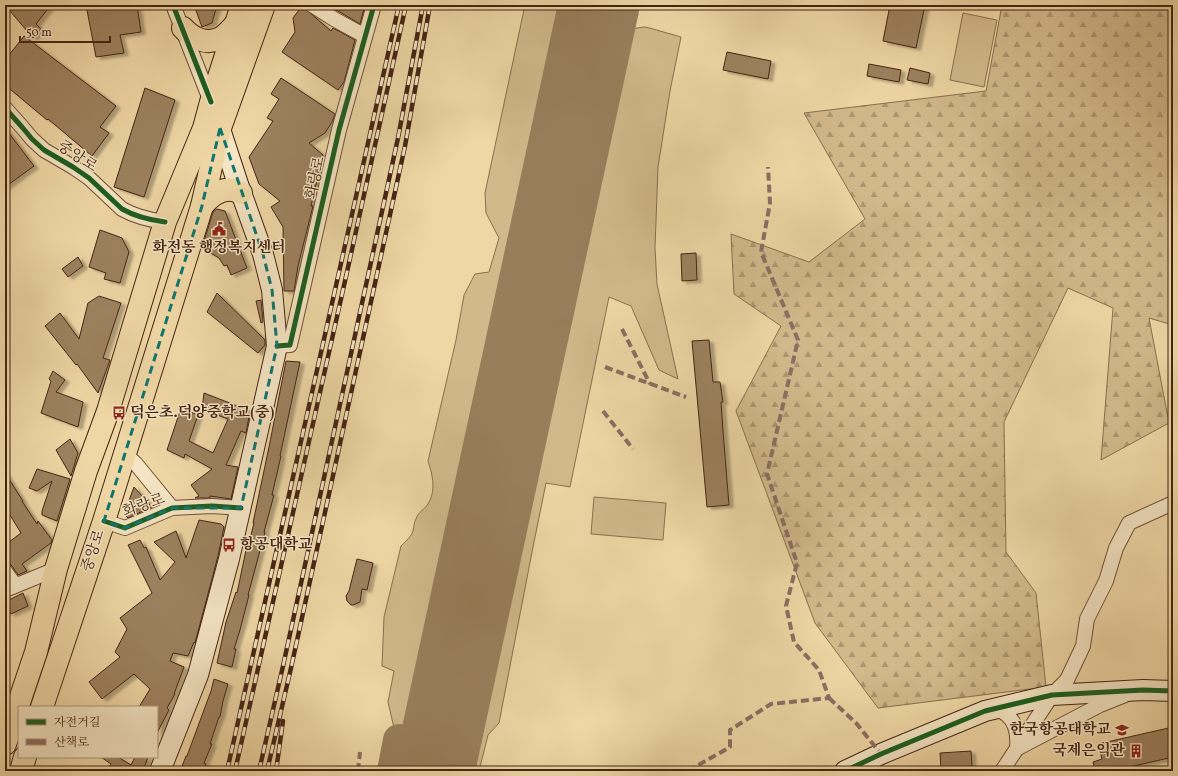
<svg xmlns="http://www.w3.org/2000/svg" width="1178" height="776" font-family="Vollkorn,'Noto Serif KR',serif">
  <defs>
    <pattern id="forest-firs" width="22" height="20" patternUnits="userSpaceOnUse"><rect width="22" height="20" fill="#d2b98c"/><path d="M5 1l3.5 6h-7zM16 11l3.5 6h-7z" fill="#ac9671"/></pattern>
    <filter id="shadow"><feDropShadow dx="4.5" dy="2.5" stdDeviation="1" flood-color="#0004"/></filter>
  </defs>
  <rect width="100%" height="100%" fill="#efd7a5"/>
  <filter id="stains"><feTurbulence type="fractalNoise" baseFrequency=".005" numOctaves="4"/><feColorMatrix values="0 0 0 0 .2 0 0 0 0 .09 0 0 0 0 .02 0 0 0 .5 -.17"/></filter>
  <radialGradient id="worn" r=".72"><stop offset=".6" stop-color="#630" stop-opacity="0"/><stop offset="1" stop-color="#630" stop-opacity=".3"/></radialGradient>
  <g fill="#d2b98c" stroke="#8b6f50">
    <path d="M525,5H584L422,759L407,752L410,735L394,728L388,702L394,671L382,666L384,617L401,546C406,541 411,537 413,531C414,527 414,522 416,519C418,512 424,510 428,504C436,491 433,476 428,461L456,340L464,295L475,274L489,272L499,238L486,213L485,193Z"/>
    <path d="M963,13L997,20L984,87L950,80Z"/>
    <path d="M646,27L681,37L670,91L658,167L655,248L657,284L678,379L659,370L631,306L609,297L570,487L546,483L532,552L499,723L488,735L479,771H454L611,48C618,33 629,28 646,27Z"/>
    <path d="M594,497L666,503L663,540L591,534Z"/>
  </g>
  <path fill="url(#forest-firs)" stroke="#8b6f50" d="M1002,5H1173V325L1149,318L1169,423L1101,460L1113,308L1068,288L1004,422L1006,552L1036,593L1046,687L878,708L815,623L736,411L781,326L734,294L731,234L809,262L865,219L804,113L986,91Z"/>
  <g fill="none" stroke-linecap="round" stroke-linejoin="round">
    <g stroke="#9a7e5c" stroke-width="32">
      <path d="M393,771L399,740"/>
      <path d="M430,771L436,762"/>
    </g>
    <path stroke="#9a7e5c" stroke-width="81" d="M434,771L599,5"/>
  </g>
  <g fill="#9d825f" stroke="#442514" filter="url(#shadow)">
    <path d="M17,5H51L36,24L41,29L33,38L10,11Z"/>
    <path d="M86,5H137L141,32L120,35L124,53L96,57Z"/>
    <path d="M194,5H217L212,23L202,27Z"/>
    <path d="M328,5H365L360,24Z"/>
    <path d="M890,5H925L916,48L883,41Z"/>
    <path d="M302,6L331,31L333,28L355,40L344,82L338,90L282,52L295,32L293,18Z"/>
    <path d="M24,36L116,106L100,127L109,133L92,156L48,119L47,120L5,85V60Z"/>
    <path d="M727,52L771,61L768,79L723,70Z"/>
    <path d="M869,64L901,70L899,82L867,76Z"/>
    <path d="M910,68L930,73L928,84L907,80Z"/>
    <path d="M281,78L335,114L332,122L325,133L309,143L323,155L311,206H313L298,266L294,291H284L283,227L271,207L280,201L259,184L249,157L273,121L267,118L279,99L271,94Z"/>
    <path d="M145,88L175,100L144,197L114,187Z"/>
    <path d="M5,128L34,166L5,187Z"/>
    <path d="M217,209L225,211L247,268L231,275L227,265L224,266L219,258L202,248L213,212Z"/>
    <path d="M100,230L122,238L129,252L120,283L104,279L106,273L89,267Z"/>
    <path d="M696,253L697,280L682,281L681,254Z"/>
    <path d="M78,257L83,266L68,277L62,269Z"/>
    <path d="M217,293L265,340V345L258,353L207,312Z"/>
    <path d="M99,296L121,303L103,358L110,360L98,393L77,364L76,365L45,326L60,313L79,339L88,303Z"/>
    <path d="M261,300L263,322L261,323L256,301Z"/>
    <path d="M709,340L713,382H720L723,402H721L723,431L729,505L707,507L692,341Z"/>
    <path d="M286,361L300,362L280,456H281L272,495H274L264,532H265L248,595H249L240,630L234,649H236L232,667L217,663L226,622L236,592L237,593L246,550L247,551L254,523H253L269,447Z"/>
    <path d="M53,371L65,380L56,392L83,402L78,427L41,413L51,381L49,379Z"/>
    <path d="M204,393L250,411L246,433L241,431L226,465L238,467L231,499L210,496V498H195L199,496L191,485L212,469L185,454L184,458L167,450L181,408L198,415L189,441L213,453L228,419L202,409Z"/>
    <path d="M70,439L78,453L71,476L56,450Z"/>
    <path d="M37,469L70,479L57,521L42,515V511L52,481L37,491L29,488Z"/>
    <path d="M5,473L23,501H22L37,524L38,521L52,540L51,543L22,564L27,571L18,575L12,566L5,559V545L21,533L5,507Z"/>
    <path d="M134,487L152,507L143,509V511L128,518L124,514Z"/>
    <path d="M199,520L221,524L224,527L218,556L195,643L194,642L188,656L173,653L170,661L184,667L174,694H175L167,708L169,710L157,733V707H139L150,689L134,674L102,699L89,682L120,657L115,652L127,629L120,618L152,593L128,545L140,540L144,548L146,547L160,580L175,562L154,542L176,531L186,558Z"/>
    <path d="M357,559L373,563L367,590L362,589L360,602L353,605H351L347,601L346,596L349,591Z"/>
    <path d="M23,593L28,606L11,614L5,605V602Z"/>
    <path d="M214,679L228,684L223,701L220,717H219L210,744H212L204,763L206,764L204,771H186L181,769L186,756H187L211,691Z"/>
    <path d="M1173,727V757L1125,768L1126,771H1095L1093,762L1102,759L1098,744Z"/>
    <path d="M971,751L972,766L941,769L940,753Z"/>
    <path d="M101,757H118L131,765L135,757H148L143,771H106L111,764Z"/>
  </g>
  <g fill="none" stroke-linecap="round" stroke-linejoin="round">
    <g stroke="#6f5238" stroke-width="16">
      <g id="street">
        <path d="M173,5L211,102"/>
        <path d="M312,5L334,19L365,36"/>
        <path d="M5,108L22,127L32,139L44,150L73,167L89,178L122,209C136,217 150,220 165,222"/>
        <path d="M277,346L290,345L339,130L374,5"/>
        <path d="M125,454L136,464L172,508"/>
        <path d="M104,521L125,528L172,508L212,506L241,508"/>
        <path d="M5,571L15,585"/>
        <path d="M5,590L56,569"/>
        <path d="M996,708C999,710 1004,712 1007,715C1017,723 1018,736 1017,748"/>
        <path d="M1020,747L1100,705L1125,695"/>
        <path d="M1002,771L1052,695L1067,680L1083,646L1087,619L1106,581L1116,548L1129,523L1173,503"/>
      </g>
    </g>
    <g stroke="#442514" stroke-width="22">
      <g id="secondary">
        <path d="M160,771L198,675L229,559L277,346L272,290L263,254L238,184L218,123"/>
        <path d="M845,771L881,754L985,711L1052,695L1143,690L1173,691"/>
      </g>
    </g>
    <g stroke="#442514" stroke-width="24">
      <g id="primary">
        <path d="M183,28C191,37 205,45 218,39C225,37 230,30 235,25"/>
        <path d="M202,206C212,194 226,184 241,193"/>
        <path d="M42,707L104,521L202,206L220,128L264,5"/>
        <path d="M5,744L36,652L56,569L86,471L108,411L165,222L204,128L211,102L242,5"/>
        <path d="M21,771L25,757"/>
      </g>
    </g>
    <use href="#street" stroke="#f5e5c4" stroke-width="14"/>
    <use href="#secondary" stroke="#f5e5c4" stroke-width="20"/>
    <use href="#primary" stroke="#efd7a5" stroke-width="22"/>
    <g stroke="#442514" stroke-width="4.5">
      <g id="rail">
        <path d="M227,771L399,5"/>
        <path d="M235,771L345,281L406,5"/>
        <path d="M259,771L283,666L398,138L423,5"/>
        <path d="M267,771L291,668L405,146L430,5"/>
        <path d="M276,771L283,721"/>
      </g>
    </g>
    <use href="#rail" stroke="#f5e5c4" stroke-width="3" stroke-dasharray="9" stroke-linecap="butt"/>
    <g stroke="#8d6e63" stroke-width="4" stroke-dasharray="8 4" stroke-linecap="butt">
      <path d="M622,329L650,384"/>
      <path d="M605,367L686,397"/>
      <path d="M603,411L633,449"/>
      <path d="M829,698L856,723L881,754"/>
      <path d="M358,771L360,752"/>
      <path d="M688,771L730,747V730L771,704L829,698L819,670L794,642L786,606L797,563L767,474L798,340L761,252L770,203L768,167"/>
    </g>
    <g stroke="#f5e5c4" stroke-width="8">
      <g id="cycleway">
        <path d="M173,5L211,102"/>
        <path d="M5,108L22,127L32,139L44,150L73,167L89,178L122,209C136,217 150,220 165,222"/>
        <path d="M277,346L290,345L339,130L374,5"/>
        <path d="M104,521L125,528L172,508L212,506L241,508"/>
        <path d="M845,771L881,754L985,711L1052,695L1143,690L1173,691"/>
      </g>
    </g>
    <use href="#cycleway" stroke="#1b5e20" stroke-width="5"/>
  </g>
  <path fill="none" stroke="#0f766e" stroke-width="3" stroke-dasharray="8 5" stroke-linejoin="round" d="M220,128L263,254L272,290L277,346L241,508H172L125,528L104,521L202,206Z"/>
  <defs>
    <g id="civic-bare" transform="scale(1.08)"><path d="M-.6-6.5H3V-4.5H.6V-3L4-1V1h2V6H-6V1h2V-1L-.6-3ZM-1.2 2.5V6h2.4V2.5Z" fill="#8f2418" stroke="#f5e5c4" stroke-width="2.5" paint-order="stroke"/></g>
    <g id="bus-bare" transform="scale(1.08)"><path d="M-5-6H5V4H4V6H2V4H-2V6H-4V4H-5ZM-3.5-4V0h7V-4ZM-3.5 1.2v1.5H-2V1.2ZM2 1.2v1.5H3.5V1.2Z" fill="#8f2418" stroke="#f5e5c4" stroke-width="2.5" paint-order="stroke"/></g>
    <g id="university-bare" transform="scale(1.08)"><path d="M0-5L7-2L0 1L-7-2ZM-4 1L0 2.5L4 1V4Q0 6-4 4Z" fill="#8f2418" stroke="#f5e5c4" stroke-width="2.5" paint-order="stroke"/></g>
    <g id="building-bare" transform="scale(1.08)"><path d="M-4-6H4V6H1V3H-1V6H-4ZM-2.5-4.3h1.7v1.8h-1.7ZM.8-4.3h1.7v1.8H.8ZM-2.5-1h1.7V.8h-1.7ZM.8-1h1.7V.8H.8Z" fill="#8f2418" stroke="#f5e5c4" stroke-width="2.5" paint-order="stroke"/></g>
  </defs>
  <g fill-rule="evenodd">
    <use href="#civic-bare" x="219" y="229"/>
    <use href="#bus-bare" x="119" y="413"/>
    <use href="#bus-bare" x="229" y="545"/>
    <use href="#university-bare" x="1122" y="730"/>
    <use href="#building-bare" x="1136" y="751"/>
  </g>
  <g text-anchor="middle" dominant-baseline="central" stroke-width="3" stroke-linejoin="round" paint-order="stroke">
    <g font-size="15" fill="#442514" stroke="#f5e5c4">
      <text transform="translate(77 157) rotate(33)">중앙로</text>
      <text transform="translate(316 178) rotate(-78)">화랑로</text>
      <text transform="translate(144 506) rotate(-19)">화랑로</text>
      <text transform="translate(94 551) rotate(-72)">중앙로</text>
    </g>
    <g font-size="15" font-weight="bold" fill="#442514" stroke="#f5e5c4" text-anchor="start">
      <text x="219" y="248" text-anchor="middle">화전동 행정복지센터</text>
      <text x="130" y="413">덕은초.덕양중학교(중)</text>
      <text x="240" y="545">항공대학교</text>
      <text x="1111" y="730" text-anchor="end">한국항공대학교</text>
      <text x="1125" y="751" text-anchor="end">국제은익관</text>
    </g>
  </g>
  <rect width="1178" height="776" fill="none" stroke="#efd7a5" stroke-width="20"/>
  <rect x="6" y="6" width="1166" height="764" fill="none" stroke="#442514" stroke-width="2"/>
  <rect x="10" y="10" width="1158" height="756" fill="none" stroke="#442514"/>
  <rect x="18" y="706" width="140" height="52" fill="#f5e5c4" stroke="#ae987e"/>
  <rect x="26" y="719" width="20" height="6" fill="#1b5e20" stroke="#ae987e"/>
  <text x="54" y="726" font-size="12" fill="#442514">자전거길</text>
  <rect x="26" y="739" width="20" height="6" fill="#8d6e63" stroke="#ae987e"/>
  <text x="54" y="746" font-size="12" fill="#442514">산책로</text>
  <path d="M20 36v6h90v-6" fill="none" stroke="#442514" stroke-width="2"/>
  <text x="26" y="36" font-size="12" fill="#442514" stroke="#f5e5c4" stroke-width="3" paint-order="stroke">50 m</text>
  <rect width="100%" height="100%" filter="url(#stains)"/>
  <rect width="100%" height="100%" fill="url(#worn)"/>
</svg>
